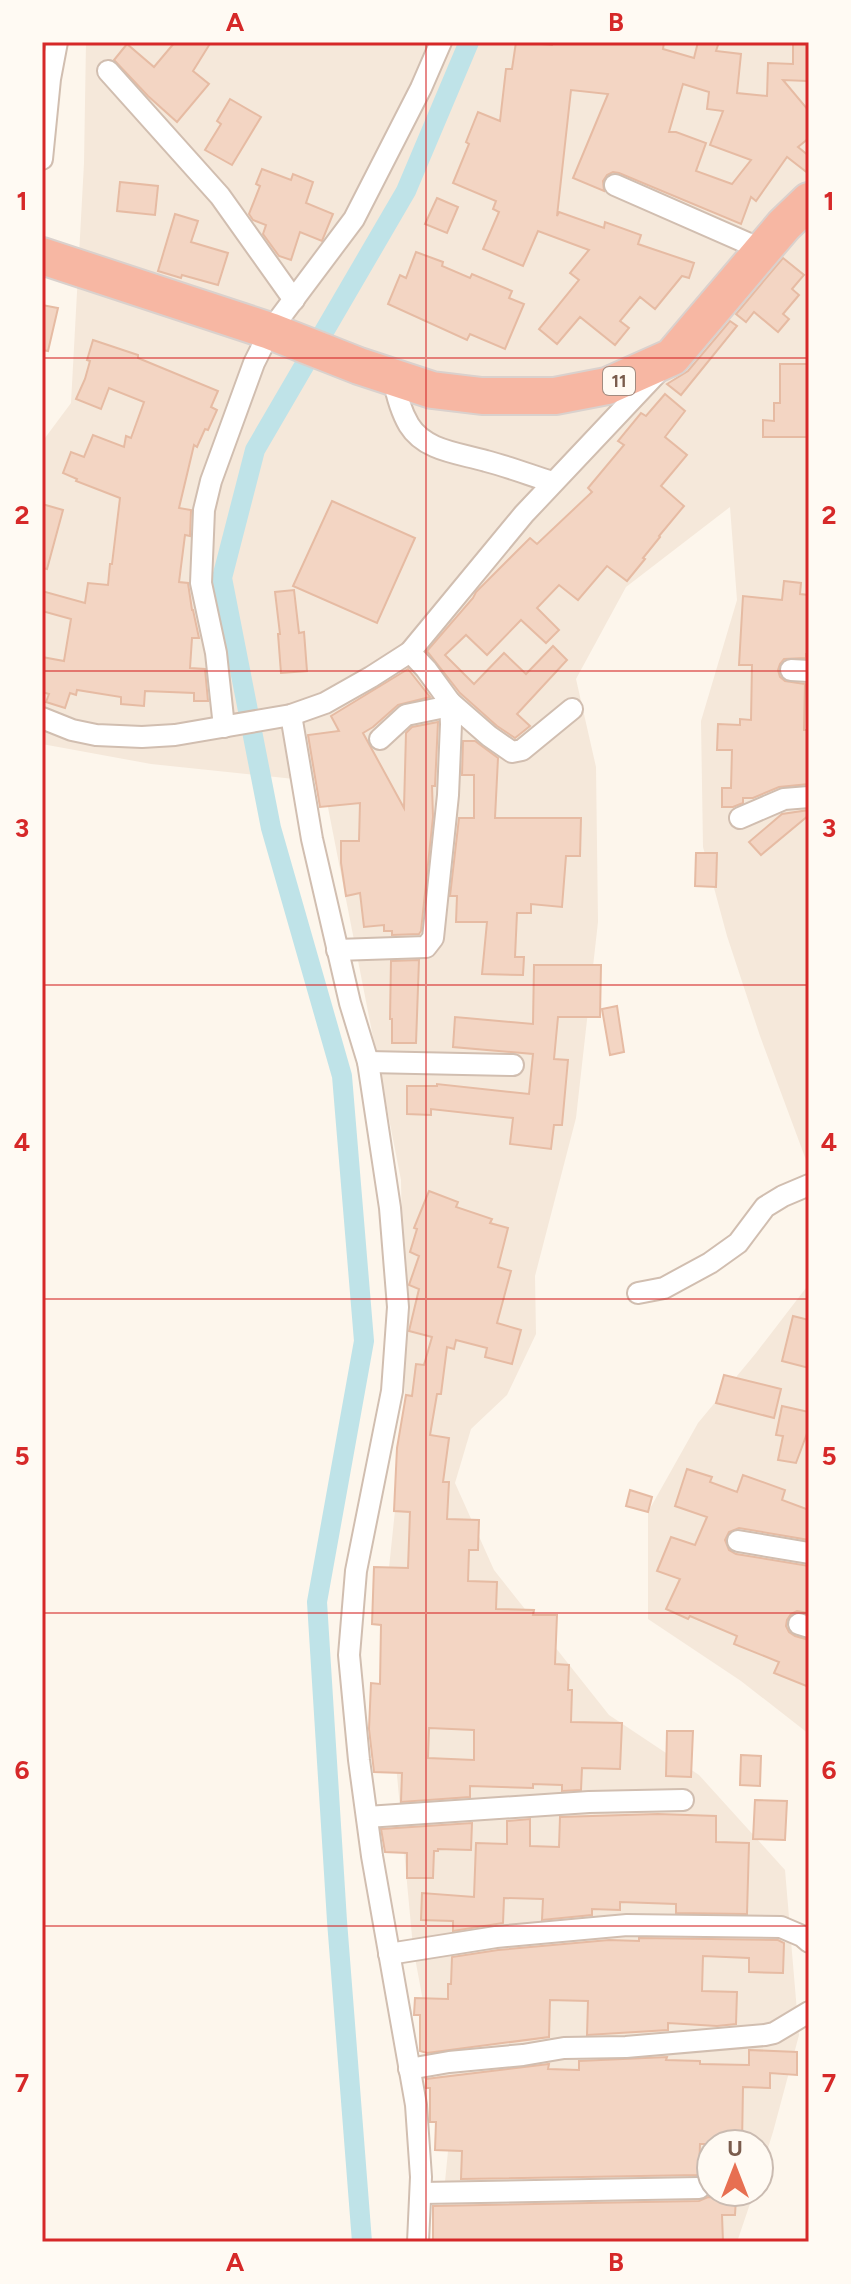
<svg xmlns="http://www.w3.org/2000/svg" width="851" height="2284" font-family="Figtree,sans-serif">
  <rect width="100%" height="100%" fill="#fdf6ec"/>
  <g fill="#f5e8da">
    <path d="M86,42H809V1168L760,1036L727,936L703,847L701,721L737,600L730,507L626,587L576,679L596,767L598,922L576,1118L535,1276L536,1334L507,1395L471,1429L455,1483L494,1570L609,1715L699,1775L785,1870L799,2035L773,2132L759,2176V2144H711V2192H754L737,2242H439L449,2141L413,1947L383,1625L405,1415L401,1180L323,782L151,764L42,744V442L71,403L84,163Z"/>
    <path d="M809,1284V1734L741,1681L648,1619V1512L698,1423L756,1353Z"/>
  </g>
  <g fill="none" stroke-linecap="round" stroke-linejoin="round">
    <path stroke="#bfe3e8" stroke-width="20" d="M362,2242L337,1921L317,1602L364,1341L342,1076L271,828L222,578L255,450L406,191L469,42"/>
  </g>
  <g fill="#f3d5c3" stroke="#e6bba3" stroke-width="2" fill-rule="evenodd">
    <path d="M175,42H211L193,71L209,84L177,122L148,96L114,60L127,44L154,67Z"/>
    <path d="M516,42L552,45L553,42H664L663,49L694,58L698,42H719L716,51L741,54L737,93L767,96L768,63L793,64V42H808L807,81L783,80L809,111V138L798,147L809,156V174L787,157L756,201L751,197L741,224L619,173L613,172L607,175L603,181L604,191L573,178L608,94L571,90L557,216L559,212L604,228L605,222L641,235L638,244L694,263L689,278L682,276L655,309L640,297L620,321L629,328L615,345L580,317L557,344L539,329L579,280L570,273L589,250L538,231L523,266L483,249L499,212L493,209L496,201L453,183L469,144L466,142L478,112L500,121L506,69H512ZM683,84L709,92L707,109L723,111L710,145L751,160L732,184L696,171L706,143L676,132H669Z"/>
    <path d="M230,99L261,117L232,165L205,150L221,124L217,121Z"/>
    <path d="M262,169L291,180L293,174L313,182L306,203L333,214L322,241L300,232L291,260L279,256L263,234L266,225L253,220L249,214L260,186L256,184Z"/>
    <path d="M120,182L158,186L155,215L117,211Z"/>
    <path d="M437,198L458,207L447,233L425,224Z"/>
    <path d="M175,214L198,221L191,242L228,253L218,285L182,275L181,278L158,271Z"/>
    <path d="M416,252L443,262L442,266L470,278L472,274L512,291L509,298L524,304L505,349L470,334L467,340L388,304L400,275L406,278Z"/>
    <path d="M783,258L804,275L792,289L799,295L783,314L789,319L778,332L754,312L746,322L736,314Z"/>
    <path d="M42,305L58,308L48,351L42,350Z"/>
    <path d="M730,321L737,326L681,395L667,384L688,371Z"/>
    <path d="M93,340L138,355V358L218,391L211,407L217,410L208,430L205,429L197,447L194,445L179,508L191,510L190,536L185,535L179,582L188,583L192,610H193L199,638H192L190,668L205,669L208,701H194V693L145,691L144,706L121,704V697L77,690L76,695L70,693L65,708L46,702L49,694L42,692V657L64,661L71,619L42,611V591L85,603L88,583L108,585L110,564H112L120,498L76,481L77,479L63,473L71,452L84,457L93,435L124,447L126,436L131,438L144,402L109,388L101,409L76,399L85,379L90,361L87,360Z"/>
    <path d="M780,364H807L809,437H763V420L774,421V403H780Z"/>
    <path d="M665,394L685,411L665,437L687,455L661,486L684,506L659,536L660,537L643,558L645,559L627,581L607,566L578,600L559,585L537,608L559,630L546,643L521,620L487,655L466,635L445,655L474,684L504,653L526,674L553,646L567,660L517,714L530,726L515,738L497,726L460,693L427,651L473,598L476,592L530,538L537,544L592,492L588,488L624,445L618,441L641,413L646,416Z"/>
    <path d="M332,501L415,538L377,623L293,586Z"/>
    <path d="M42,504L63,510L47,569L42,568Z"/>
    <path d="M784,581L801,583L800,594L809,595V654H806V658L784,659L780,664L778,670L780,677L785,681L805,684L804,730H809V784L779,787L753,798H743V803L733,807H722V788H731L732,750H717L718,724L740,725V719L751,720L752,665H739L743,596L782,600Z"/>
    <path d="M294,590L299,633L304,632L307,671L281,673L278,634H280L275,592Z"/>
    <path d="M408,669L430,697L398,705L373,727L363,733L404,808L406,733L412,727L438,722L435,786H432L433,817L421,931L419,934L392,935V931H384V925L364,927L360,893L346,896L341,863V841H359L360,803L320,807L308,735L339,731L331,716Z"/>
    <path d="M463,741H475L498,758L495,818H581L580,856H566L562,907L531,904V913H517L515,957H524L523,975L482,974L487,922H456L457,896H450L459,818H474V775H462Z"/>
    <path d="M809,810V815L761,855L749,842L782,814Z"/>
    <path d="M696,853H717L716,887L695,886Z"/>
    <path d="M419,960L416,1043H392V1019H390L391,961Z"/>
    <path d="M534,965H601L600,1017H558L554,1059L568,1060L562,1125H554L551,1149L510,1144L513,1118L431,1109V1115L407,1114V1086H437V1084L529,1094L533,1054L453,1047L455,1017L533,1024Z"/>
    <path d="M617,1006L624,1052L610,1055L602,1009Z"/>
    <path d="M429,1191L458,1202L456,1207L492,1219L490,1223L508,1228L498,1267L511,1271L497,1323L521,1330L512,1364L485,1357L487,1348L456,1340L454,1349L447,1347L441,1394H437L430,1435L449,1438L443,1482H449L447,1519L479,1520L478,1550H469L468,1581L497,1582L496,1609L534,1610L533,1615H557L555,1664L569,1665L568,1690H572L571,1722L622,1723L620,1769L582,1768L581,1790L562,1791V1785L533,1784V1788L470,1786V1797L401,1802L402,1773L374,1772L369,1729L371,1683L380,1684L381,1625L372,1624L374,1567L408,1568L410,1512L394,1511L397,1448L406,1395L412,1396L416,1364L424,1365L432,1337L409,1331L419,1289L409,1285L419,1256L410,1252L417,1229L414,1228ZM429,1728L474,1730V1760L428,1758Z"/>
    <path d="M793,1316L809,1320V1368L782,1361Z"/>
    <path d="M724,1375L781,1389L774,1418L716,1403Z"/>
    <path d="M782,1406L809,1412V1428L796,1463L778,1460L783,1436L776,1435Z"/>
    <path d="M687,1469L712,1477L710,1482L737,1492L743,1475L785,1490L782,1500L809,1510V1540L739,1528L729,1532L725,1540L729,1550L736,1554L809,1566V1613L797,1611L791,1614L787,1620L786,1626L789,1632L795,1636L809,1640V1687L774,1673L779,1662L734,1644L737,1636L690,1616L688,1619L666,1609L680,1579L657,1571L671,1537L695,1545L707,1517L675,1506Z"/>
    <path d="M630,1490L652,1497L648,1512L626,1506Z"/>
    <path d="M667,1731H693L691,1777L666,1776Z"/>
    <path d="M741,1755L761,1756L760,1786L740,1785Z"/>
    <path d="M755,1800L787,1801L785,1840L753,1839Z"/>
    <path d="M658,1814L716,1816V1842L749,1843L747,1914L676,1913V1904L620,1902V1910L592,1909V1915L542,1920L543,1899L504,1898L503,1923L453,1931V1921L421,1920L422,1893L474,1897L476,1843L507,1844V1821L530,1819V1846L559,1847L560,1817Z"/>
    <path d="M472,1823L471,1850L438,1849V1851H434L433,1878H407V1853L385,1852L381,1829Z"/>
    <path d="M639,1938L778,1940L784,1943L783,1973L749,1972V1958L703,1956L702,1991L737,1992L736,2024L717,2026L668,2023V2030L587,2035L588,2001L550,2000L549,2037L427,2053L420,2051V2015H414L415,1998L448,1999V1984H451L452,1957L498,1950L609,1940L639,1941Z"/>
    <path d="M749,2050L797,2052V2075L770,2073V2088L743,2087L742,2144H700L699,2175L461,2179L462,2151L435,2150L436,2122H430V2088H426V2079L549,2064L548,2069L579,2070V2061L667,2057L666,2060L700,2061V2064L749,2065Z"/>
    <path d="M708,2197L736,2198L735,2215H722L723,2242L433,2240V2206L699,2201Z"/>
  </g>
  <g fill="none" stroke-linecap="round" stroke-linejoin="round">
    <g stroke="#d1beb0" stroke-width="24">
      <g id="street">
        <path d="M108,71L220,196L294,300"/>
        <path d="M42,159L50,79L57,42"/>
        <path d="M615,185L763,250"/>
        <path d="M393,377C396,393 400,410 409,425C425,451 459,453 486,461C509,467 530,475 552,482"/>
        <path d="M791,670L809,671"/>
        <path d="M450,702L489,736L512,752L522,750L572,709"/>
        <path d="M291,715L312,839L350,1003L368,1062L390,1208L398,1307L392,1391L356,1571L349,1655L359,1760L372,1856L416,2105L421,2177L418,2242"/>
        <path d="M42,718L72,730L96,735L142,737L175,735L291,715L325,703L371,677L410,652L524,514L658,372"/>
        <path d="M224,727L216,653L201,583L204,510L211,481L254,363L270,331L354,219L421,88L441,42"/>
        <path d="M380,739L406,715L450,706"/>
        <path d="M740,818L784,799L809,797"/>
        <path d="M337,950L426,947L433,938L448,795L451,724L450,702L426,669L410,652"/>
        <path d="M368,1062L513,1065"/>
        <path d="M638,1293L664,1288L710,1263L738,1243L765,1207L783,1196L809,1185"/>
        <path d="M738,1541L809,1553"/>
        <path d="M799,1624L809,1627"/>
        <path d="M367,1817L589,1802L683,1800"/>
        <path d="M389,1954L496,1937L627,1925L781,1927L802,1936L809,1942"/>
        <path d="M409,2069L449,2062L523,2055L564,2048L626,2047L765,2035L774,2033L809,2012"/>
        <path d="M421,2193L699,2188"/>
      </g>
    </g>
    <g stroke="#dad1cd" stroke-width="40">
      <path id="highway" d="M42,256L270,331L359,366L432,390L482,396H555L607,386L672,357L784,225L809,201"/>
    </g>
    <use href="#street" stroke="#fff" stroke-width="20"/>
    <use href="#highway" stroke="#f7b7a3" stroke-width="36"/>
  </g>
  <path fill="none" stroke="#d62828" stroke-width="2" stroke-opacity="0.55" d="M426,42V2242M42,358H809M42,671H809M42,985H809M42,1299H809M42,1613H809M42,1926H809"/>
  <g text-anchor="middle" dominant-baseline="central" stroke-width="6" stroke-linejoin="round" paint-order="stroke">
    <rect fill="#fffaf3" stroke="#a28b7f" stroke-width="2" x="603" y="367" width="32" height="28" rx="6"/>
    <g font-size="18" font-weight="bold" fill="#7a5c4d">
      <text x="619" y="381">11</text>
    </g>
  </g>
  <rect width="851" height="2284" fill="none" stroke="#fffaf3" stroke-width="88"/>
  <g transform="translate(735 2168)"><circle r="38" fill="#fffaf3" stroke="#cabbb1" stroke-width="2"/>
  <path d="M0-6L14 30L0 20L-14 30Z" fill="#e76f51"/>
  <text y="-12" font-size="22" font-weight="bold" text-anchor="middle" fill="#7a5c4d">U</text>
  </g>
  <rect x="44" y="44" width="763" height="2196" fill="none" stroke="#d62828" stroke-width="3"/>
  <g font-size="26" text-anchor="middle" font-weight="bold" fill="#d62828">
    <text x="235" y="31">A</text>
    <text x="616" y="31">B</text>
    <text x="22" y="210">1</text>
    <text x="829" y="210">1</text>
    <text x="22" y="524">2</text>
    <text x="829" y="524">2</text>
    <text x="22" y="837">3</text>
    <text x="829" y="837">3</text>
    <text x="22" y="1151">4</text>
    <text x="829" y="1151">4</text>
    <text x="22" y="1465">5</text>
    <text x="829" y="1465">5</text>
    <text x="22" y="1779">6</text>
    <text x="829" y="1779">6</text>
    <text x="22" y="2092">7</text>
    <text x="829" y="2092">7</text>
    <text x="235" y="2271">A</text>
    <text x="616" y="2271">B</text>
  </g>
</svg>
